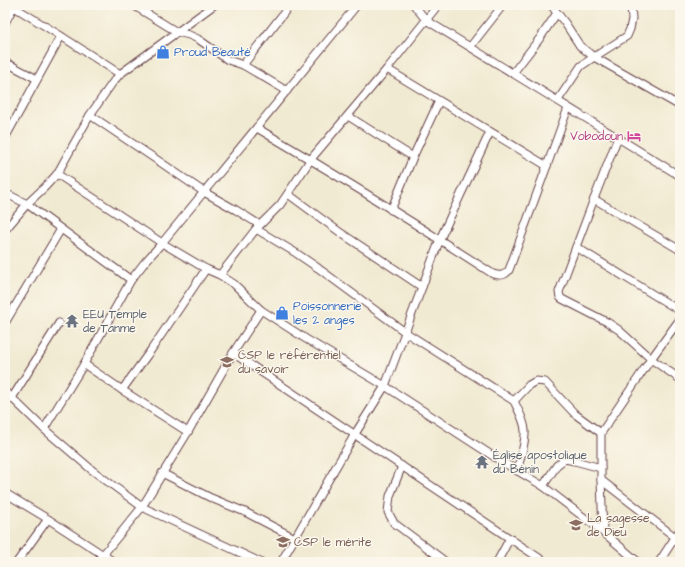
<svg xmlns="http://www.w3.org/2000/svg" width="685" height="567" font-family="'Architects Daughter',sans-serif">
  <rect width="100%" height="100%" fill="#fbf7ec"/>
  <filter id="ink" filterUnits="userSpaceOnUse"><feTurbulence type="fractalNoise" baseFrequency=".025" numOctaves="2"/><feDisplacementMap in="SourceGraphic" scale="8" xChannelSelector="R" yChannelSelector="G"/><feConvolveMatrix kernelMatrix="1 2 1 2 8 2 1 2 1" color-interpolation-filters="sRGB"/></filter>
  <filter id="wash" filterUnits="userSpaceOnUse"><feTurbulence type="fractalNoise" baseFrequency=".012" numOctaves="4" result="noise"/><feDisplacementMap in="SourceGraphic" scale="16" xChannelSelector="R" yChannelSelector="G"/><feGaussianBlur stdDeviation="0.9" result="paint"/><feColorMatrix in="noise" values="0 0 0 0 0 0 0 0 0 0 0 0 0 0 0 0 0 1.4 0 .05"/><feComposite in="paint" operator="in"/></filter>
  <g filter="url(#wash)">
    <rect width="100%" height="100%" fill="#f1ead2"/>
  </g>
  <g filter="url(#ink)">
    <g fill="none" stroke-linecap="round" stroke-linejoin="round">
      <g stroke="#633d44" stroke-width="9">
        <g id="minor">
          <path d="M11,5L61,36L120,74"/>
          <path d="M133,5L177,32L189,35L198,39L228,60L243,65L287,91"/>
          <path d="M414,5L426,20L680,176"/>
          <path d="M551,5L565,23L580,46L594,57L680,106"/>
          <path d="M5,23L14,6"/>
          <path d="M470,47L503,5"/>
          <path d="M5,62L37,79"/>
          <path d="M243,65L290,5"/>
          <path d="M387,69L547,166"/>
          <path d="M513,73L540,38L557,13"/>
          <path d="M558,100L581,66L594,57L627,36L630,29L632,19L631,5"/>
          <path d="M90,115L163,164L204,192L236,210L260,225"/>
          <path d="M348,116L413,157"/>
          <path d="M257,128C337,175 416,224 493,274C500,276 505,276 509,270L568,108"/>
          <path d="M618,137L594,199L680,250"/>
          <path d="M5,138L61,36"/>
          <path d="M57,174L162,243L206,269L220,275L234,284L261,310L306,339L385,386L496,458L543,486L603,532L638,562"/>
          <path d="M5,193L27,204L131,280"/>
          <path d="M288,194L341,233L422,287"/>
          <path d="M594,199L559,292L560,297L562,299L607,322L619,330L651,359L680,379"/>
          <path d="M391,210L413,157L439,101"/>
          <path d="M256,229L296,253L318,268L405,332L514,401C518,410 525,421 525,431C526,442 520,459 517,471"/>
          <path d="M5,230L27,204L45,187L57,174L90,115L113,82L120,74L214,5"/>
          <path d="M576,247L680,311"/>
          <path d="M220,275L256,229L280,205L311,159L387,69L438,5"/>
          <path d="M5,323L61,229"/>
          <path d="M233,353L545,562"/>
          <path d="M84,364L122,390L188,432"/>
          <path d="M122,390L151,350L206,269"/>
          <path d="M5,392L12,398L44,429L92,470L142,507L260,562"/>
          <path d="M12,398L59,323"/>
          <path d="M514,401L529,385L536,381L545,382L575,414L601,433"/>
          <path d="M44,429L84,364L131,280L145,262L162,243L357,5"/>
          <path d="M402,466L390,496L388,512L394,523L446,562"/>
          <path d="M162,473L211,498L245,512L295,538"/>
          <path d="M601,480L675,537"/>
          <path d="M543,486L557,465L565,459L575,461L601,468"/>
          <path d="M5,493L48,519L114,562"/>
          <path d="M603,532L601,480V433L651,359L680,319"/>
          <path d="M17,562L48,519"/>
          <path d="M97,562L142,507L188,432L233,353L261,310"/>
          <path d="M281,562L355,434L385,386L440,239L490,132"/>
          <path d="M497,562L510,538"/>
          <path d="M659,562L680,530"/>
        </g>
      </g>
      <use href="#minor" stroke="#fff" stroke-width="7"/>
    </g>
  </g>
  <defs>
    <g id="shop-bare" transform="scale(1.08)"><path d="M-5-2.5h2.3a2.7 3.5 0 0 1 5.4 0H5L5.5 6h-11ZM-1.5-2.5h3a1.5 2.3 0 0 0-3 0Z" fill="#3f7fe0" stroke="#fbf7ec" stroke-width="2.5" paint-order="stroke"/></g>
    <g id="hotel-bare" transform="scale(1.08)"><path d="M-6-4.5h1.5V1H6V5H4.5V3h-9V5H-6ZM-4 0a1.8 1.8 0 1 1 3.6 0ZM.5 0V-2.5h3Q6-2.5 6 0Z" fill="#d1479c" stroke="#fbf7ec" stroke-width="2.5" paint-order="stroke"/></g>
    <g id="temple-bare" transform="scale(1.08)"><path d="M0-6L5-2H3V0L6.5 2.5H4V6H1.5V3h-3V6H-4V2.5H-6.5L-3 0V-2H-5Z" fill="#6b7280" stroke="#fbf7ec" stroke-width="2.5" paint-order="stroke"/></g>
    <g id="school-bare" transform="scale(1.08)"><path d="M0-5L7-2L0 1L-7-2ZM-4 1L0 2.5L4 1V4Q0 6-4 4Z" fill="#8d6e63" stroke="#fbf7ec" stroke-width="2.5" paint-order="stroke"/></g>
  </defs>
  <g fill-rule="evenodd">
    <use href="#shop-bare" x="163" y="52"/>
    <use href="#hotel-bare" x="634" y="136"/>
    <use href="#shop-bare" x="282" y="313"/>
    <use href="#temple-bare" x="72" y="321"/>
    <use href="#school-bare" x="227" y="362"/>
    <use href="#temple-bare" x="482" y="462"/>
    <use href="#school-bare" x="576" y="525"/>
    <use href="#school-bare" x="283" y="542"/>
  </g>
  <g text-anchor="middle" dominant-baseline="central" stroke-width="3" stroke-linejoin="round" paint-order="stroke">
    <g font-size="12" fill="#366cbe" stroke="#fbf7ec" text-anchor="start">
      <text x="174" y="52">Proud Beauté</text>
      <text x="293" y="306">Poissonnerie<tspan x="293" dy="14">les 2 anges</tspan></text>
    </g>
    <g font-size="12" fill="#b23c85" stroke="#fbf7ec" text-anchor="end">
      <text x="623" y="136">Vobodoun</text>
    </g>
    <g font-size="12" fill="#5b616d" stroke="#fbf7ec" text-anchor="start">
      <text x="83" y="314">EEU Temple<tspan x="83" dy="14">de Tanme</tspan></text>
      <text x="493" y="455">Église apostolique<tspan x="493" dy="14">du Bénin</tspan></text>
    </g>
    <g font-size="12" fill="#785e54" stroke="#fbf7ec" text-anchor="start">
      <text x="238" y="355">CSP le référentiel<tspan x="238" dy="14">du savoir</tspan></text>
      <text x="587" y="518">La sagesse<tspan x="587" dy="14">de Dieu</tspan></text>
      <text x="294" y="542">CSP le mérite</text>
    </g>
  </g>
  <rect width="685" height="567" fill="none" stroke="#fbf7ec" stroke-width="20"/>
</svg>
